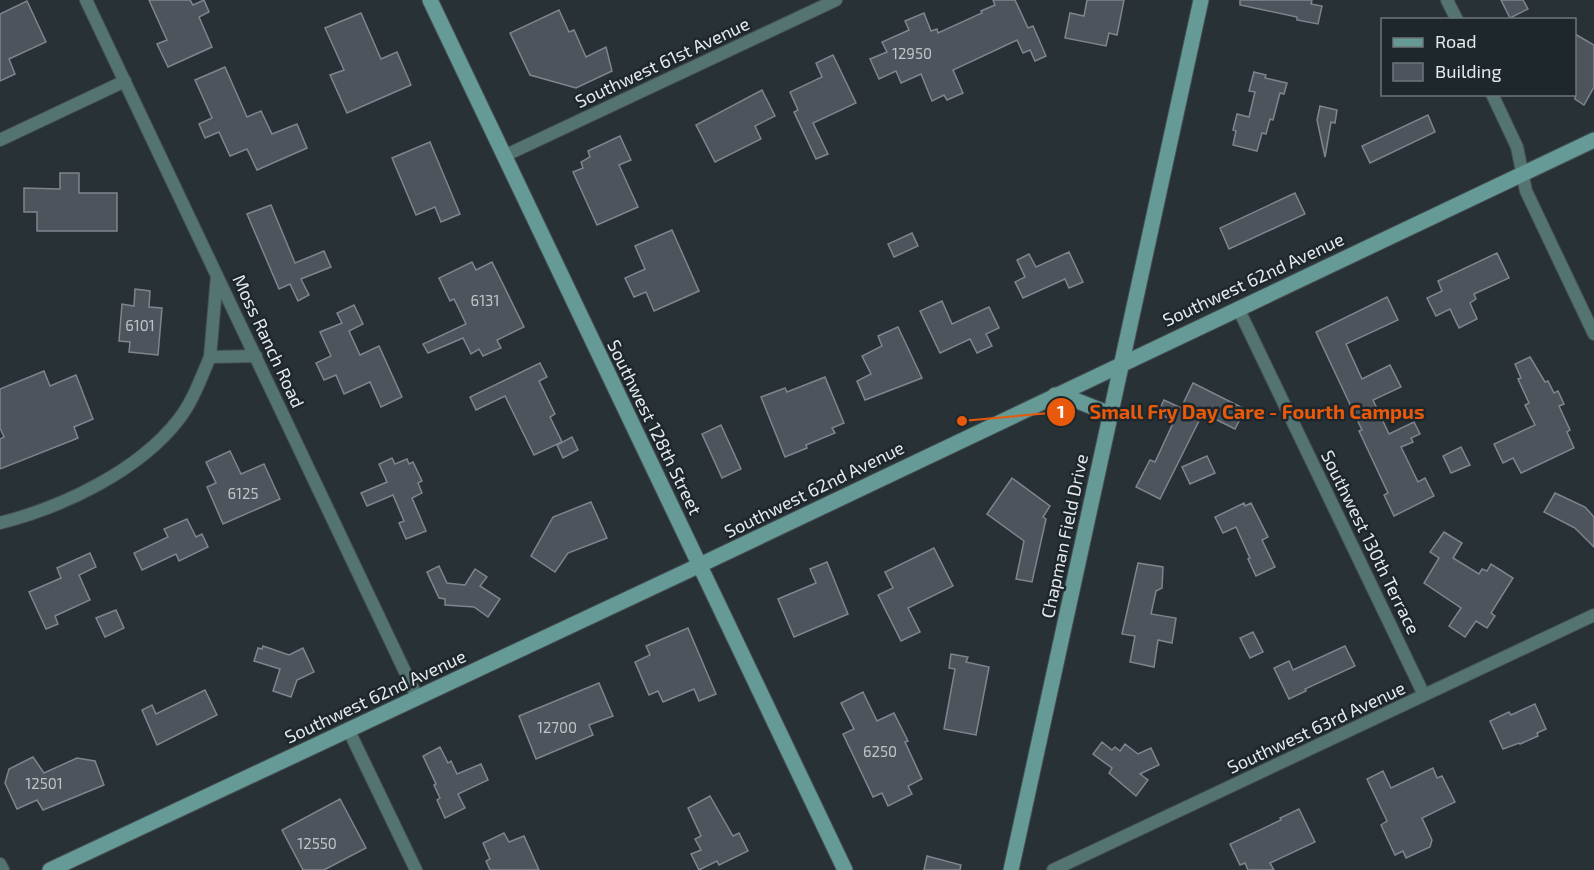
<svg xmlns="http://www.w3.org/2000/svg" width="1594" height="870" font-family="'Exo 2',sans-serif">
  <rect width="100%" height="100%" fill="#283236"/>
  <g fill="#4e545c" stroke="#7f858e" stroke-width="1.5">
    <path d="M149,0H190L193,5L204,0L209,12L199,17L212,47L168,67L157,44L167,40Z"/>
    <path d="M993,0H1015L1028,28L1033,26L1046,56L1035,61L1030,50L1023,53L1017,40L953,70L963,93L947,100L944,95L932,101L921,74L901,83L896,71L879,79L870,59L887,52L882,42L909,30L905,21L924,13L931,31L937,29L938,33L982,13L981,11L995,5Z"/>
    <path d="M1087,0H1124L1117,35L1109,33L1106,46L1065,38L1070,13L1084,16Z"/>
    <path d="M1240,0H1312L1311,4L1322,6L1318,24L1297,20V17L1240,5Z"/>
    <path d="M1501,0H1523L1528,9L1510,18Z"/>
    <path d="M27,1L46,42L9,59L15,74L0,81V14Z"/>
    <path d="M559,10L569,32L574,30L586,57L606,47L612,71L576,88L530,75L510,33Z"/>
    <path d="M361,13L381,59L397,52L411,85L347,113L330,75L344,70L325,28Z"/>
    <path d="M1575,34L1594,45V87L1584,105L1575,99Z"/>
    <path d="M833,55L856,103L813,123L828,154L816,159L794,112L798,110L790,92L822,77L816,63Z"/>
    <path d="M225,67L247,117L261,111L272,134L297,124L307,148L257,170L247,149L230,156L219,132L205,138L199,124L212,118L195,80Z"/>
    <path d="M1254,72L1266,75L1265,78L1287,83L1284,94L1280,93L1273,120L1270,119L1266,134L1262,133L1257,151L1233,145L1236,131L1233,130L1237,114L1249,117L1255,92L1249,91Z"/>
    <path d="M762,90L775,116L755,126L761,139L715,162L696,125Z"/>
    <path d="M1320,106L1337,110L1335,123L1331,122L1325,157L1317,120Z"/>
    <path d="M1428,115L1435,132L1370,163L1362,146Z"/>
    <path d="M620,136L631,160L619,165L638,207L597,225L573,172L583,168L581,162L590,157L588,151Z"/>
    <path d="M430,142L460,214L441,222L435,207L416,215L392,158Z"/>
    <path d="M60,173H79V193H117V231H37V212H24V188L60,189Z"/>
    <path d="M1295,193L1305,214L1229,249L1220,228Z"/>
    <path d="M271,205L295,263L324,251L331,267L301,279L309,295L298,301L290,284L279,289L247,214Z"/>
    <path d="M672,230L699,291L654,311L646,292L634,297L625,278L645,269L635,246Z"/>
    <path d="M912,233L918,246L894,257L888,244Z"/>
    <path d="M1069,252L1083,282L1069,288L1065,279L1023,298L1015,282L1025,277L1017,260L1029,254L1036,267Z"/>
    <path d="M1497,253L1509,278L1474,294L1476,299L1470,303L1477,319L1459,328L1450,309L1436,316L1427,298L1442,291L1438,281Z"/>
    <path d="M472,262L476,270L492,262L524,327L497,340L501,348L483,356L479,349L471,354L463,338L428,353L423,344L466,324L454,299L450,301L439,278Z"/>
    <path d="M135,289L150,291L149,307L162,308L158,355L129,352L130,342L119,341L122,304L134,306Z"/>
    <path d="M1387,297L1398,320L1346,344L1362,379L1390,365L1401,387L1373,400L1389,434L1414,422L1420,434L1411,438L1413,442L1401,447L1418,482L1425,478L1434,496L1394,516L1384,495L1388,493L1359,431L1362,430L1316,332Z"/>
    <path d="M942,301L952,324L989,307L999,328L986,334L992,346L977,353L970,339L940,353L920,311Z"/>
    <path d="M354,305L363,324L349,331L360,355L379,346L402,397L381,407L370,382L344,394L336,375L324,380L316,363L331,356L320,332L342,323L337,313Z"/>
    <path d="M898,327L922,378L865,400L857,381L871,374L862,356L882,346L878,336Z"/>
    <path d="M1530,357L1545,382L1548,381L1554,393L1558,391L1564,404L1559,406L1570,430L1567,432L1574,448L1521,473L1513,458L1503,463L1494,444L1535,425L1525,405L1529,403L1518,379L1521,378L1515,364Z"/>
    <path d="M540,363L547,377L539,381L555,414L550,417L562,442L534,455L505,396L476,410L470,397Z"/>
    <path d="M44,371L50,386L76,375L93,419L74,427L78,438L0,469V439L4,437L0,428V389Z"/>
    <path d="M825,377L844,423L832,428L835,433L806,445L807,448L785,457L761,397L785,388L787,392Z"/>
    <path d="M1193,383L1245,409L1235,429L1203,413L1160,499L1136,487L1150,460L1155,462L1174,421L1158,413L1164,400L1181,408Z"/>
    <path d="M721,425L741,469L722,478L702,434Z"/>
    <path d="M572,437L578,450L563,458L557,445Z"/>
    <path d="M1461,447L1470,465L1451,473L1443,456Z"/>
    <path d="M230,451L241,474L264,464L280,499L223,524L207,487L216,483L206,462Z"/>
    <path d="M1207,456L1215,473L1190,484L1182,467Z"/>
    <path d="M392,458L395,464L407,459L409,464L413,462L422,481L418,483L422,493L412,498L426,531L406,539L399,523L404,521L393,495L367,506L361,493L387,482L379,464Z"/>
    <path d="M1012,478L1050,506L1043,517L1046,519L1032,582L1016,579L1024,541L987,514Z"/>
    <path d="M1555,493L1585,507L1594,517V547L1575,528L1544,512Z"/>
    <path d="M591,502L607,538L568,553L555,572L531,556L553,517Z"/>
    <path d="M1244,503L1245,506L1251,503L1268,537L1262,540L1275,567L1256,576L1248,559L1250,558L1236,527L1223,533L1215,517Z"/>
    <path d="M187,519L196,537L202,534L208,547L179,561L176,554L142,570L134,553L168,537L164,529Z"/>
    <path d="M1444,532L1462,543L1453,558L1479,574L1482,569L1487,571L1491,564L1513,578L1491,613L1495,616L1487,628L1476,621L1465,637L1449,626L1461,608L1424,583L1439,558L1430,552Z"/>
    <path d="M934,548L953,586L908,608L920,632L901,641L878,595L893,588L885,572Z"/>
    <path d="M90,553L96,567L79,575L90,600L55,616L58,624L46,629L29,592L61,578L57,568Z"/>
    <path d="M827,562L848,614L794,637L778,599L816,583L810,569Z"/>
    <path d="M1138,563L1163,567L1162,588L1156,591L1151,614L1176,618L1172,643L1158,640L1154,667L1130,662L1135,636L1122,634Z"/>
    <path d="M439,566L447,583L465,585L475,569L487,577L480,586L500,599L488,617L474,607L445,605V599L439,598L427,572Z"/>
    <path d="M116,610L124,628L105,637L96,618Z"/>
    <path d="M688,628L716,694L699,701L694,689L663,702L658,691L649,695L635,662L650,655L646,646Z"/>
    <path d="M1253,632L1263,652L1250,658L1240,638Z"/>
    <path d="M263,646L289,655L303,648L314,672L297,680L291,697L273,691L280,669L254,661L258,648L262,649Z"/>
    <path d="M1345,646L1355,666L1305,689L1306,691L1289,699L1274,668L1289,661L1293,670Z"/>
    <path d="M951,654L968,657L966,662L989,667L976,735L944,729L955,669L949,668Z"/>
    <path d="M599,683L613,716L589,725L593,735L536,759L519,716Z"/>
    <path d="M205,690L217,715L157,745L142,710L152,705L156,714Z"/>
    <path d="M863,692L877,721L894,713L908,741L905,742L922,779L908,786L912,794L888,806L882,793L873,797L843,734L854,729L841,703Z"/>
    <path d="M1535,704L1546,729L1537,733L1538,736L1520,744L1519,743L1503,749L1490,721L1509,712L1511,715Z"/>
    <path d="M1102,742L1112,750L1115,747L1120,751L1125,744L1138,754L1151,748L1159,765L1140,774L1148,780L1136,796L1109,773L1112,768L1093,754Z"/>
    <path d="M440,747L448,763L451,761L457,774L481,764L488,780L458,794L465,808L445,818L437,800L440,798L434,785L436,784L423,756Z"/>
    <path d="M33,757L44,773L77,758L95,761L104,785L43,810L37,800L17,809L5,783L9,769Z"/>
    <path d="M1433,768L1437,778L1442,776L1455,802L1422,818L1432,840L1430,847L1406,858L1403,851L1395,855L1381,825L1387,821L1367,779L1383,771L1391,788Z"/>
    <path d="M710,796L733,836L739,833L748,851L719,865L717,861L699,870L691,854L701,850L695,839L701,836L688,808Z"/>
    <path d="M340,799L366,848L324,870H303L282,830Z"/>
    <path d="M1299,809L1315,842L1270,863L1274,870H1248L1245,863L1240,865L1230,844L1281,820L1280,818Z"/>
    <path d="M504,833L509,842L524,836L539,870H490L486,861L490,859L483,843Z"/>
    <path d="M927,856L961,865L960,870H924Z"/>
  </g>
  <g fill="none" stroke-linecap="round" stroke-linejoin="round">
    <g stroke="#464f53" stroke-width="14">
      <g id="street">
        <path d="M86,0L417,697"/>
        <path d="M1447,0L1457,20"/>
        <path d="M1492,94L1517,147L1526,191L1594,334"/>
        <path d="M0,140L125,81"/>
        <path d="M504,156L836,0"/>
        <path d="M217,276L210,357L256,356"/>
        <path d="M1238,308L1424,695"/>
        <path d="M0,523C63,507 139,471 179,419C193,401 201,378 210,357"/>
        <path d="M349,731L416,870"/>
        <path d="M0,864L3,870"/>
        <path d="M1053,870L1594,615"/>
      </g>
    </g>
    <g stroke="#464f53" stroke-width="17">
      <g id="secondary">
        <path d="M430,0L845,870"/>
        <path d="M1055,395L1075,400L1110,414"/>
        <path d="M50,870L700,565L1594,140"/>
        <path d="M1011,870L1201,0"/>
      </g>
    </g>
    <use href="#street" stroke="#547472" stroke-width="12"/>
    <use href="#secondary" stroke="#659a97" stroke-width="15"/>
  </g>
  <g text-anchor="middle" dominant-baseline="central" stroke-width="5" stroke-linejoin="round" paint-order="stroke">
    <g font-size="15" fill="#bec4c9">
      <text x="912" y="53">12950</text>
      <text x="485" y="300">6131</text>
      <text x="140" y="325">6101</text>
      <text x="243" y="493">6125</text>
      <text x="557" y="727">12700</text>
      <text x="880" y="751">6250</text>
      <text x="44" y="783">12501</text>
      <text x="317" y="843">12550</text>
    </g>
    <g font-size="18" fill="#e4eaed" stroke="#1e282c">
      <text transform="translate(662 62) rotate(-25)">Southwest 61st Avenue</text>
      <text transform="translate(1253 279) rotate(-25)">Southwest 62nd Avenue</text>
      <text transform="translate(269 341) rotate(65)">Moss Ranch Road</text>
      <text transform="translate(655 427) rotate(64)">Southwest 128th Street</text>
      <text transform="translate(814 489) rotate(-26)">Southwest 62nd Avenue</text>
      <text transform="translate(1064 536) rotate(-78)">Chapman Field Drive</text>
      <text transform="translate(1371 542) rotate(64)">Southwest 130th Terrace</text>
      <text transform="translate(375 696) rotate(-25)">Southwest 62nd Avenue</text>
      <text transform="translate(1316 727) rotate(-25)">Southwest 63rd Avenue</text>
    </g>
  </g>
  <path fill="none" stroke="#e8590c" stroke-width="2" d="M962 421L1061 412"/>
  <g fill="#e8590c" stroke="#1e282c" stroke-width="2">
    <circle cx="962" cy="421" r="6"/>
    <circle cx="1061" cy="412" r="15"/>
  </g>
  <g font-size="18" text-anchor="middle" font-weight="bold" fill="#fff">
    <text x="1061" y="418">1</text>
  </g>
  <g font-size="20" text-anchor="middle" font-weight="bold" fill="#e8590c" stroke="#1e282c" stroke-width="5" stroke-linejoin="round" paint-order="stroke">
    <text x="1257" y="419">Small Fry Day Care - Fourth Campus</text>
  </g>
  <rect x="1381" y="18" width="195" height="78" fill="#1e282c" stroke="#6d7679" stroke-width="1.5"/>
  <rect x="1393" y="38" width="30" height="9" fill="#659a97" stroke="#6d7679" stroke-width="1.5"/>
  <text x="1435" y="48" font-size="18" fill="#e4eaed">Road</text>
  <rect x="1393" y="63" width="30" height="18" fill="#4e545c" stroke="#6d7679" stroke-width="1.5"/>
  <text x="1435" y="78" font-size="18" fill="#e4eaed">Building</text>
</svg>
